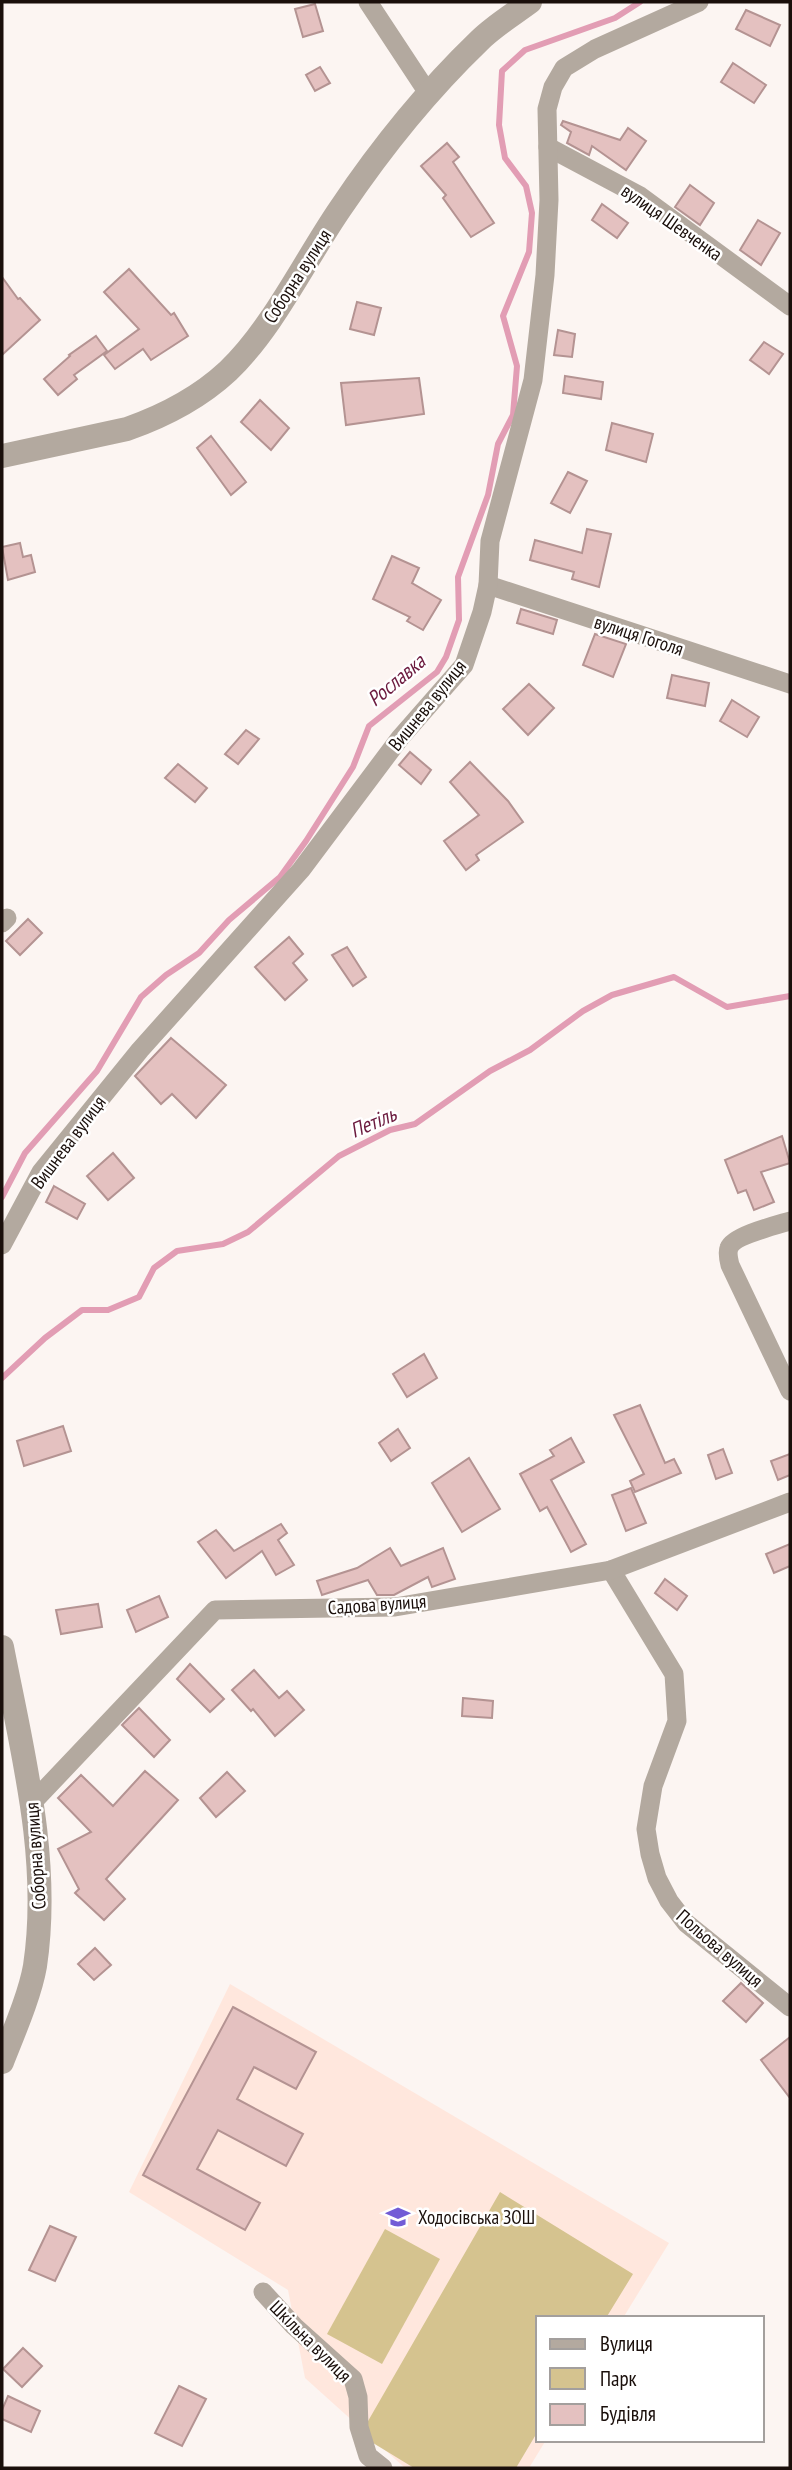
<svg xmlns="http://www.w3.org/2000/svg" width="792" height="2470" font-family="'PT Sans Narrow',sans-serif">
  <rect width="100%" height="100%" fill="#fcf5f2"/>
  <path fill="#ffe7dd" d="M230,1984L669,2243L623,2318H538V2440H546L529,2468H405L305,2378L288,2290L129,2192Z"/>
  <g fill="#d5c38f">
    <path d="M500,2192L633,2274L606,2318H538V2431L516,2468H414L360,2435Z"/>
    <path d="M385,2229L440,2259L382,2364L327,2334Z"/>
  </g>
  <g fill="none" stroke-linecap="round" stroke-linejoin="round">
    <g stroke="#e29db4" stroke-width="6">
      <path d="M2,1197L25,1153L97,1071L141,997L166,975L199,953L229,920L280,877L306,841L353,767L369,726L437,672L446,657L459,620L458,577L488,495L498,444L513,415L517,366L503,316L529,252L532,213L526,186L505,158L499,125L502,71L525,50L615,18L640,2"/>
      <path d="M2,1378L45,1338L82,1310H108L139,1297L154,1268L177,1251L223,1244L248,1232L339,1156L390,1130L415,1124L490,1071L530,1050L583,1011L612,995L674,977L727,1007L790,996"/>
    </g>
  </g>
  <g fill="#e4c1c0" stroke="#b49392" stroke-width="2">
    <path d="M315,4L323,31L303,37L295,9Z"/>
    <path d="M746,10L780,25L770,46L736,29Z"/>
    <path d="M733,63L766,85L754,103L721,82Z"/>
    <path d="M320,67L330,83L315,91L306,75Z"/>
    <path d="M563,121L620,140L628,128L646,141L626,170L592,146L589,155L567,143L571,132L561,125Z"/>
    <path d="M447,143L459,157L453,162L494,223L471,237L443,198L446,195L421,166Z"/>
    <path d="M690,185L714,203L700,225L675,207Z"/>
    <path d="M602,204L628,223L617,238L592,220Z"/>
    <path d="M758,220L780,233L761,265L740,250Z"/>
    <path d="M129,269L171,315L174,313L188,336L151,360L143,349L115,369L104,355L139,329L104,292Z"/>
    <path d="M2,277L18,299L20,298L40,320L2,355Z"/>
    <path d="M357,302L381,308L374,335L350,329Z"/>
    <path d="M558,330L575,334L572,357L554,355Z"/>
    <path d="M96,336L107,351L74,375L77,379L58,395L44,379L70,356L69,355Z"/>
    <path d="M764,342L783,354L769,374L750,360Z"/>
    <path d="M565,376L603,382L601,399L563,393Z"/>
    <path d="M419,378L424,414L346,425L341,383Z"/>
    <path d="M260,400L289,428L271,450L241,422Z"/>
    <path d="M612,423L653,434L646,462L606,450Z"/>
    <path d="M211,436L246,482L231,495L197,448Z"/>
    <path d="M568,472L587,481L570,513L551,503Z"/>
    <path d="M587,529L611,534L599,587L572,579L574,572L530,560L535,540L582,553Z"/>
    <path d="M20,543L23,557L31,555L35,572L8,580L2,547Z"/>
    <path d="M392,556L419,568L412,583L441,600L423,630L407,621L410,617L373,599Z"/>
    <path d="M521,609L557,620L553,634L517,623Z"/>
    <path d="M595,634L626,644L613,677L583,665Z"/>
    <path d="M672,675L709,683L705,706L667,698Z"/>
    <path d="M529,684L554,708L528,735L503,709Z"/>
    <path d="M732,700L759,717L747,737L720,721Z"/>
    <path d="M246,730L259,739L238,764L225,754Z"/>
    <path d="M410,752L431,770L421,784L399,765Z"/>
    <path d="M470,762L508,801L523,822L476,855L479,860L466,870L444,841L479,815L450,782Z"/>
    <path d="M178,764L207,788L195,802L165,778Z"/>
    <path d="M28,919L42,933L20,955L6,941Z"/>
    <path d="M289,937L303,954L293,963L307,980L285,1000L255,967Z"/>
    <path d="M347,947L366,977L353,986L332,955Z"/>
    <path d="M171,1038L226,1085L196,1118L172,1094L161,1104L135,1076Z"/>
    <path d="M782,1136L790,1163L761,1172L774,1202L754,1210L746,1190L738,1193L725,1160Z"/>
    <path d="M113,1153L134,1178L108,1200L87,1176Z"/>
    <path d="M54,1186L85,1204L77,1219L46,1202Z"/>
    <path d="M424,1354L437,1378L407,1397L393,1374Z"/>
    <path d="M640,1405L665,1463L674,1459L681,1473L635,1492L630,1481L644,1474L614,1415Z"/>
    <path d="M63,1426L71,1451L24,1466L17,1441Z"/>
    <path d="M398,1429L410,1448L391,1461L379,1443Z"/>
    <path d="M571,1438L584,1462L551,1480L586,1544L571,1552L547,1507L540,1511L520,1474L554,1456L550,1450Z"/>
    <path d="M723,1449L732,1473L716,1479L708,1455Z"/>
    <path d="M790,1454V1475L778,1480L771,1461Z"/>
    <path d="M469,1458L500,1509L462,1532L432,1483Z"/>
    <path d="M631,1488L646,1523L626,1531L612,1495Z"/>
    <path d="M281,1524L287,1533L278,1540L294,1565L276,1575L262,1551L226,1578L198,1542L216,1530L234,1551Z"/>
    <path d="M790,1544V1566L774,1573L766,1554Z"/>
    <path d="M390,1548L401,1566L443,1548L455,1579L432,1587L428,1577L394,1595H377L368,1580L322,1595L317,1581L357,1568Z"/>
    <path d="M665,1579L687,1596L677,1610L655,1593Z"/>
    <path d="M159,1596L168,1617L136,1632L127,1610Z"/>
    <path d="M98,1604L102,1627L61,1634L56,1610Z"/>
    <path d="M190,1664L224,1699L210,1712L177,1679Z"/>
    <path d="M254,1670L279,1698L287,1691L304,1710L275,1736L253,1709L251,1711L232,1690Z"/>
    <path d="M463,1698L493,1701L492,1718L462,1716Z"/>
    <path d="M139,1708L170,1740L154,1757L122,1725Z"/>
    <path d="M145,1771L178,1800L106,1879L125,1899L104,1920L75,1893L79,1889L58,1849L91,1832L58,1798L81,1775L113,1806Z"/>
    <path d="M227,1772L245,1791L216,1817L200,1798Z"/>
    <path d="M95,1948L111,1965L94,1980L78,1964Z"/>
    <path d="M741,1983L763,2003L746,2022L723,2001Z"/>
    <path d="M233,2007L316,2052L296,2089L254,2067L237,2099L303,2134L286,2166L218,2130L197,2169L260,2203L245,2230L143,2175Z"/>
    <path d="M790,2037V2098L761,2060Z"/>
    <path d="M50,2226L76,2237L55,2281L29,2270Z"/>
    <path d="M23,2348L42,2366L22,2387L3,2369Z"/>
    <path d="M179,2386L206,2399L182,2446L155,2433Z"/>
    <path d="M8,2396L40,2411L31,2432L2,2419V2410Z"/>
  </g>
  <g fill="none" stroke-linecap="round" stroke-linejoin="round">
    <g stroke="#b3a99f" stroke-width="19">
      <path d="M368,2L428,93"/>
      <path d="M548,147L640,196L790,306"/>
      <path d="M488,585L790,684"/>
      <path d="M2,923L7,918"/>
      <path d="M790,1221C777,1225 733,1236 729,1248C727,1253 729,1261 730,1265L790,1391"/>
      <path d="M2,1245L41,1172L140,1050L301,870L400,738L464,665L482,612L488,585L490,541L533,380L545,275L549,200L547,109L553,87L564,68L595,49L699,2"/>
      <path d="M611,1570L674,1674L677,1721L653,1786L646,1829L650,1854L657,1878L669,1901L686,1923L790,2007"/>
      <path d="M32,1803L215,1610L395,1607L611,1570L790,1502"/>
      <path d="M263,2292L294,2326L353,2379L358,2397L359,2427L368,2456L383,2468"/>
    </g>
    <g stroke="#b3a99f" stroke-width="24">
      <path d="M2,456L127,429C164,416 199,398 228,371C273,328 305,260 340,209C381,148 427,91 479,41C494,26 514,14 530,2"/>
      <path d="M2,1647C22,1751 51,1859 35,1966C30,1995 13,2034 2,2062"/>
    </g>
  </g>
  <defs>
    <g id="school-bare" transform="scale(1.89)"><path d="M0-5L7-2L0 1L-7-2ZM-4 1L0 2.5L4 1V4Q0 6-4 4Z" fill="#725cd6" stroke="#fff" stroke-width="2.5" paint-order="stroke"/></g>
  </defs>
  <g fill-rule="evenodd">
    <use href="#school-bare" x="398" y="2217"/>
  </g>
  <g text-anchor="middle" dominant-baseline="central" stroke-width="5" stroke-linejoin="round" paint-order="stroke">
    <g font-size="19" fill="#1a0f0b" stroke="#fff">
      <text transform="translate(672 222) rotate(35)">вулиця Шевченка</text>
      <text transform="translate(297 276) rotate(-57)">Соборна вулиця</text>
      <text transform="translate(639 635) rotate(18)">вулиця Гоголя</text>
      <text transform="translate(427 705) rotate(-51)">Вишнева вулиця</text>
      <text transform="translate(68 1142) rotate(-53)">Вишнева вулиця</text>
      <text transform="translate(377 1604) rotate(-4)">Садова вулиця</text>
      <text transform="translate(35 1856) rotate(-94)">Соборна вулиця</text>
      <text transform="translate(720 1948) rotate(41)">Польова вулиця</text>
      <text transform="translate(311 2341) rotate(45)">Шкільна вулиця</text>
    </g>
    <g font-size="19" fill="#1a0f0b" stroke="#fff" text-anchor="start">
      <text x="418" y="2217">Ходосівська ЗОШ</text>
    </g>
    <g font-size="21" font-style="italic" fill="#6b1a3e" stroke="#fff">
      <text transform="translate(396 680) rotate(-40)">Рославка</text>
      <text transform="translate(373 1122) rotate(-23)">Петіль</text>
    </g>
  </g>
  <rect width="792" height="2470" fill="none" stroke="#1a0f0b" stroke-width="7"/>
  <rect x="536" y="2316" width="228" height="126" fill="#ffffff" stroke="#a39f9d" stroke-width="2"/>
  <rect x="550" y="2339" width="35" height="10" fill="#b3a99f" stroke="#a39f9d" stroke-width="2"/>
  <text x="600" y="2351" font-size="21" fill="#1a0f0b">Вулиця</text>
  <rect x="550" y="2368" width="35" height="21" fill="#d5c38f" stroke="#a39f9d" stroke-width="2"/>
  <text x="600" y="2386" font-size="21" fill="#1a0f0b">Парк</text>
  <rect x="550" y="2404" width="35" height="21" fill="#e4c1c0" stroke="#a39f9d" stroke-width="2"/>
  <text x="600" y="2421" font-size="21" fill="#1a0f0b">Будівля</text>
</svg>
